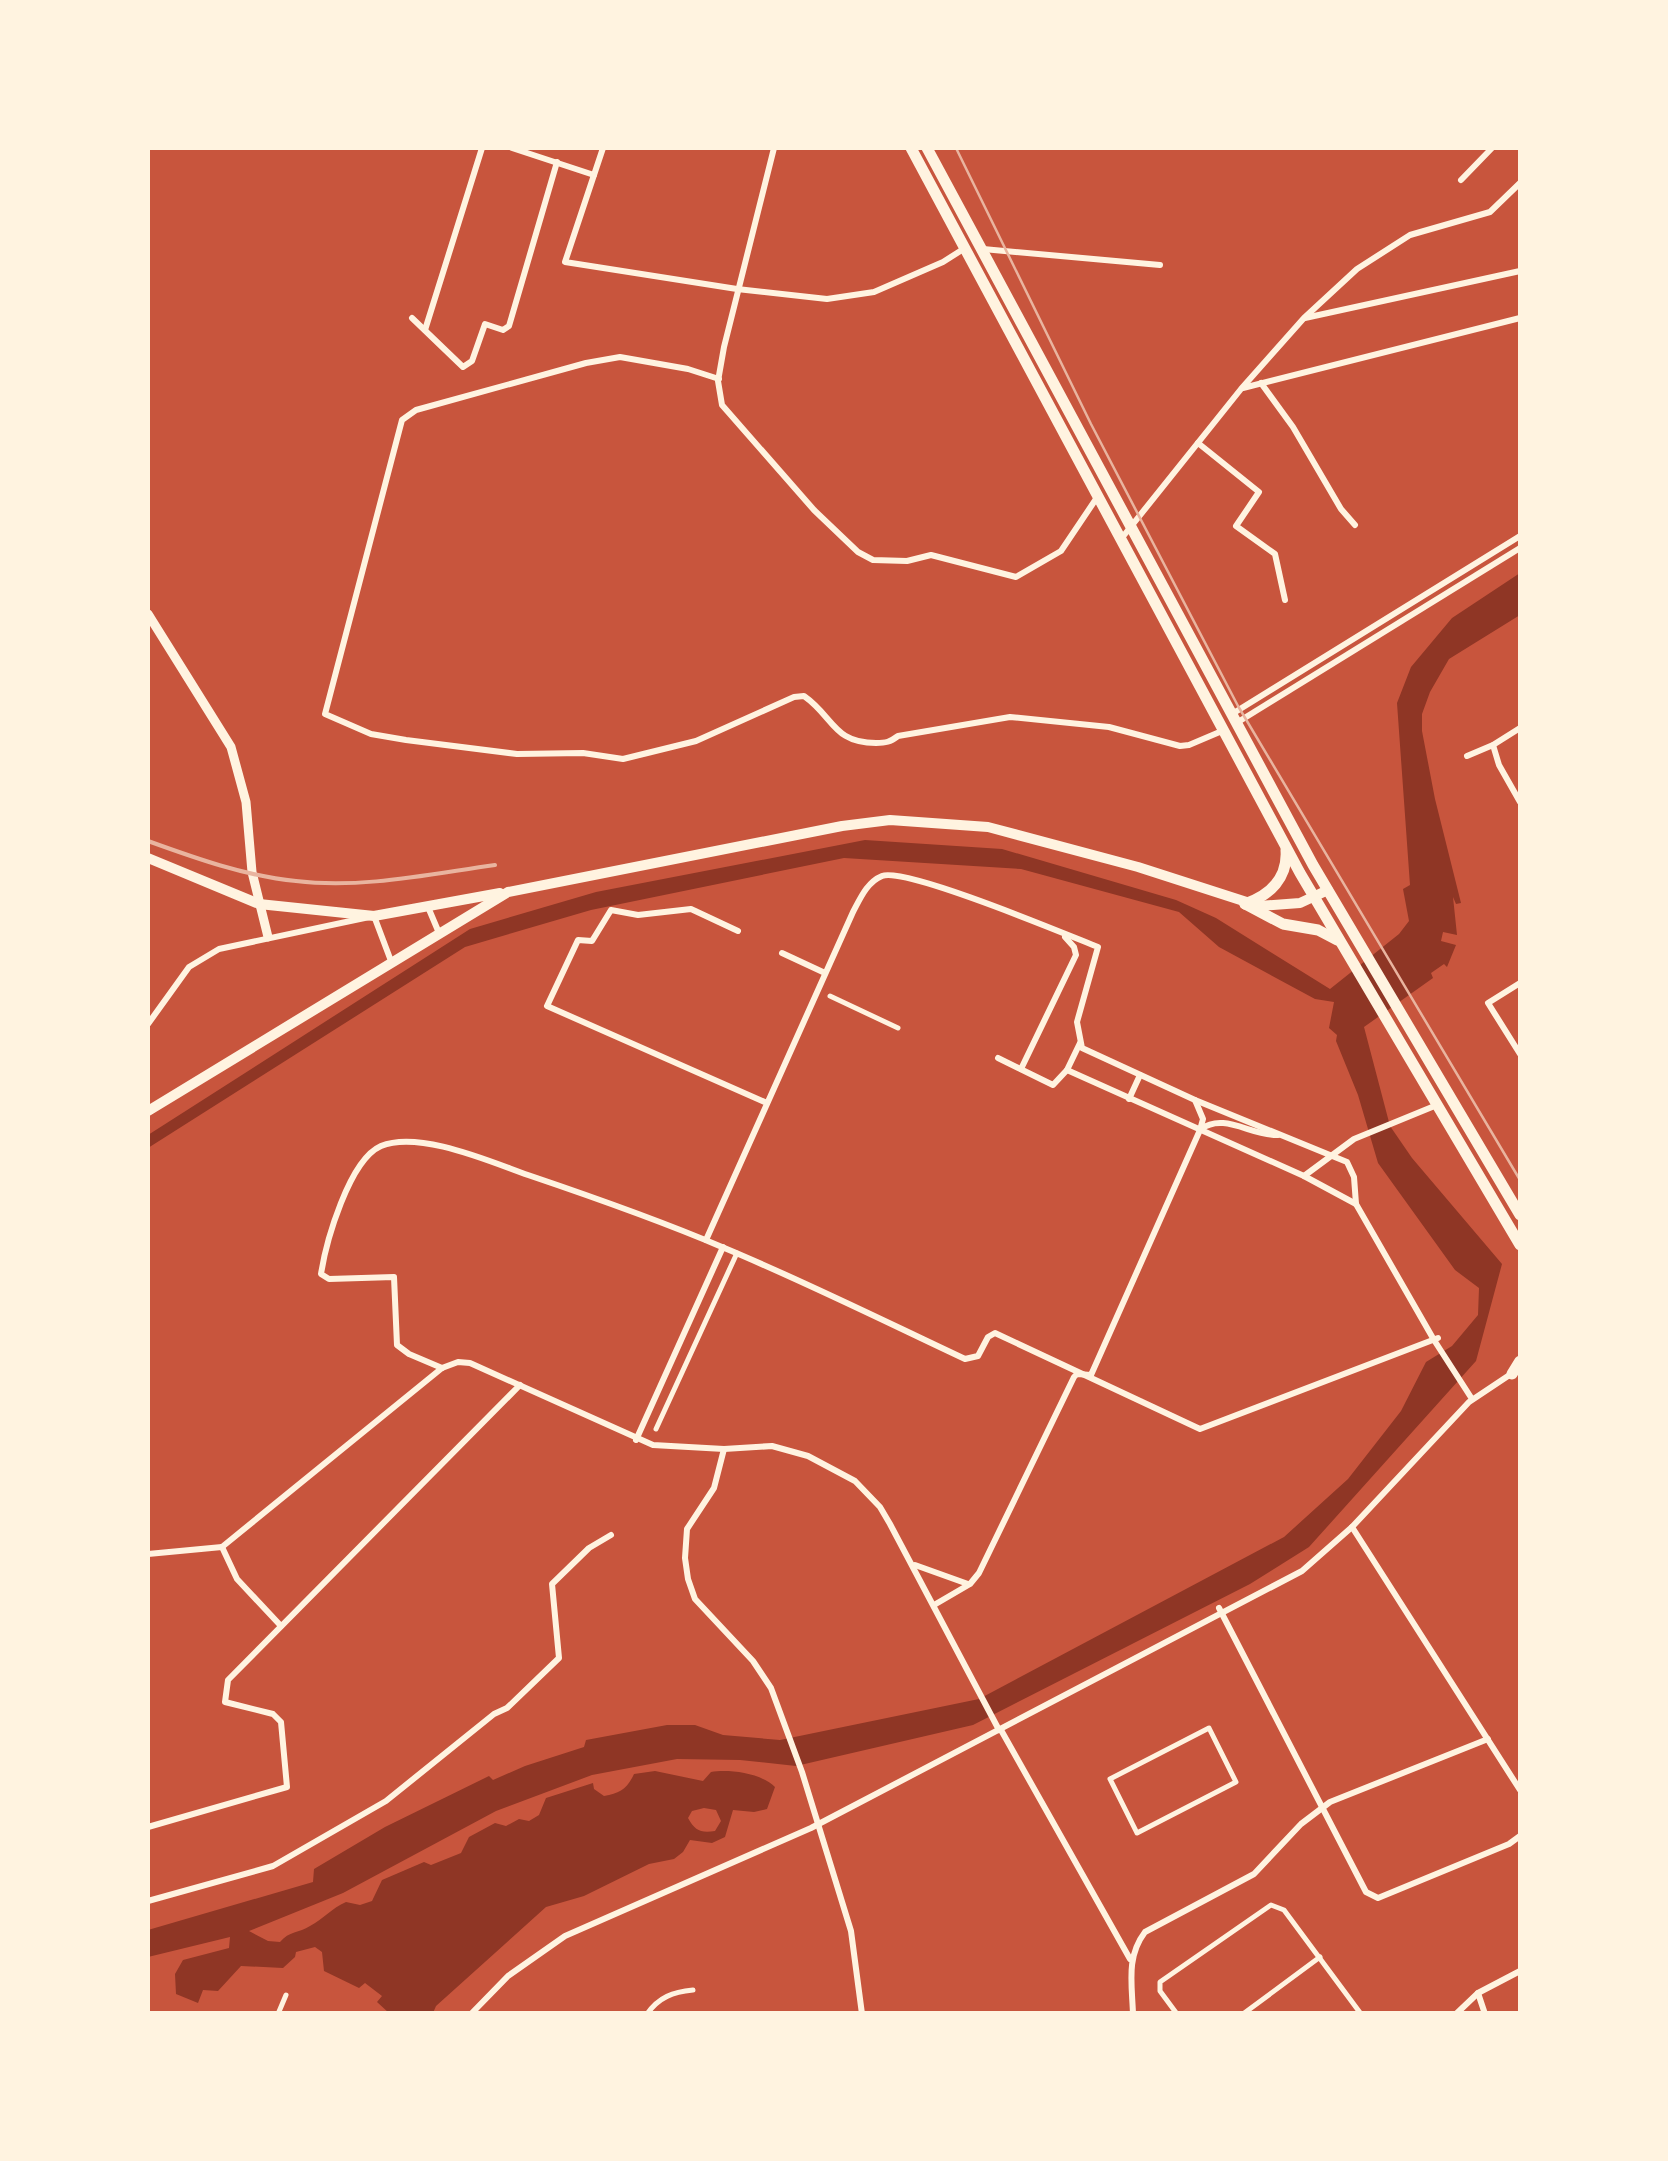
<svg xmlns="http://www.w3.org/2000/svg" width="1668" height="2161" font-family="Manrope,sans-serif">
  <rect width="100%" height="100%" fill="#c8553d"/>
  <path fill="#8f3625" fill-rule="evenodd" d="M1520,573V615L1449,659L1430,692L1422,714V731L1435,799L1461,903L1456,904L1453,897L1457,935L1443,932L1441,941L1456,945L1447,967L1444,964L1431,973L1433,978L1364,1027L1390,1126L1412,1158L1502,1264L1476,1361L1309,1547L1250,1584L973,1725L796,1766L740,1760L677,1759L592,1775L496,1811L343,1893L249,1931L268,1941L280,1942C289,1931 299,1933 310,1926C323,1919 332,1908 346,1902L360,1905L372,1901L382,1880L424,1862L431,1865L461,1853L469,1837L495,1823L506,1826L519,1819L529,1821L539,1815L546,1798L593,1783L594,1789L604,1796C620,1793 627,1789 634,1774L655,1771L703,1781L711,1772C729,1769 761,1773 775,1787L767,1809L754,1812L733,1810L725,1837L712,1843L690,1840L683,1852L674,1859L649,1864L584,1896L546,1907L436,2006L433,2013H389L377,2002L382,1996L365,1983L359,1988L324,1971L322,1952L315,1947L296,1952L295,1957L283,1968L241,1966L218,1991L203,1990L198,2003L176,1994L175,1974L183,1960L229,1948L230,1937L148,1957V1930L313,1882L314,1869L385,1827L489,1776L493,1780L525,1766L584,1747L586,1740L667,1725H695L723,1735L780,1740L979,1699L1284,1537L1348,1479L1401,1411L1426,1362L1452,1346L1478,1315L1479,1288L1455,1270L1378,1163L1358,1095L1336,1041L1337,1035L1329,1028L1334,1002L1315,999L1219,947L1179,912L1021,869L844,858L591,910L465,947L148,1148V1135L470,929L596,892L865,840L1002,849L1176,900L1216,918L1330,989L1399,934L1409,921L1403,889L1410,885L1397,703L1411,667L1452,618ZM704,1808L716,1810L721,1821L715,1831C701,1833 695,1831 688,1818L692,1811Z"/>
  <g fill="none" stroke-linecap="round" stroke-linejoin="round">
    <g stroke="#fff3e0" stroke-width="5">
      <path d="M830,996L898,1028"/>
      <path d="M656,1429L737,1253"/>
      <path d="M1209,1728L1236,1782L1137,1833L1110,1779Z"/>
      <path d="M278,2014L286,1995"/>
      <path d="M647,2014C659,1997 673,1992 693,1990"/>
      <path d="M1177,2014L1160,1991V1982L1271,1905L1284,1910L1361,2014"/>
      <path d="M1243,2014L1320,1957"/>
    </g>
    <g stroke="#fff3e0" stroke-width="6">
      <path d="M512,148L594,175"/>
      <path d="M603,148L565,262L737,289L827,299L874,292L943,262L965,248"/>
      <path d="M774,148L724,347L718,381L722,405L814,510L858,552L873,560L907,561L931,555L1016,577L1061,551L1098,496"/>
      <path d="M1461,180L1492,148"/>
      <path d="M983,249L1160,265"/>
      <path d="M412,318L463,367L472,361L485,324L503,330L509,326L557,162"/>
      <path d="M1305,318L1520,271"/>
      <path d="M425,330L482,148"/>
      <path d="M719,379L688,369L620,357L586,363L416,410L402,420L325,714L371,734L406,740L517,754L583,753L623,759L696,741L794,697L804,696C834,717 833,743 876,743C886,743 890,742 898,736L1010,717L1109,727L1180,746L1189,745L1222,731"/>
      <path d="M1261,383L1293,427L1341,509L1355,525"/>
      <path d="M1243,388L1520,318"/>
      <path d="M1198,443L1259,492L1236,526L1275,554L1285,600"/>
      <path d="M1121,539L1241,389L1304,318L1357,269L1410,235L1490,212L1520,183"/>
      <path d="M1232,714L1520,536"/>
      <path d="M1238,722L1520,548"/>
      <path d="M1493,745L1499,765L1520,802"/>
      <path d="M1467,756L1493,745L1520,728"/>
      <path d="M428,907L439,933"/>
      <path d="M738,931L691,909L638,915L611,910L592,941L578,940L547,1006L767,1103"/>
      <path d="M782,953L825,973"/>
      <path d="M1520,983L1488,1003L1520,1054"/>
      <path d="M148,1024L189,967L219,949L374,916L391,961"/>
      <path d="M998,1058L1053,1085L1067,1070L1080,1043"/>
      <path d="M1021,1069L1076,955L1074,947L1065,937"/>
      <path d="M1067,1070L1304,1176L1356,1204L1434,1340L1472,1399"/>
      <path d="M1129,1099L1140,1075"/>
      <path d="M1201,1129C1224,1112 1251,1136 1278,1135"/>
      <path d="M1304,1176L1354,1139L1437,1105"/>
      <path d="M706,1240L853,912C860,899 867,882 882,876C906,867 1065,934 1098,947L1077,1022L1082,1048L1195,1100L1347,1162L1354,1177L1356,1204"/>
      <path d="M442,1368L409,1354L397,1345L394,1277L329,1279L321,1274C326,1242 349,1160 381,1146C419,1130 491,1162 528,1175C593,1197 659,1220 722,1247C804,1281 884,1321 965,1359L978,1356L988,1337L995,1333L1200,1429L1438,1338"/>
      <path d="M636,1440L723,1247"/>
      <path d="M724,1449L714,1488L687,1529L685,1558L688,1579L695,1599L753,1661L771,1688L802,1772L851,1931L862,2014"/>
      <path d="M1352,1527L1520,1790"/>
      <path d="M222,1547L442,1368L458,1362L470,1363L653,1445L724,1449L772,1446L808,1456L855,1481L880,1507L890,1524L999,1730"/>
      <path d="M222,1547L237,1579L281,1626"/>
      <path d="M148,1554L222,1547"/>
      <path d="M915,1565L968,1584"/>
      <path d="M934,1605L970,1584L979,1573L1074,1377L1077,1374L1091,1375L1200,1130L1203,1119L1195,1100"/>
      <path d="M1219,1608L1366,1892L1378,1898L1509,1844L1520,1836"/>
      <path d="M1001,1730L1130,1959"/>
      <path d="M148,1827L287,1787L281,1722L273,1714L225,1702L228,1680L520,1385"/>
      <path d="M148,1901L273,1866L386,1801L494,1714L507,1708L559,1658L552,1584L589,1548L611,1535"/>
      <path d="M1478,1993L1485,2014"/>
      <path d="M471,2014L508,1976L565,1936L811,1828L1302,1571L1352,1527L1469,1402L1511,1374"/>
      <path d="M1133,2014C1132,1984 1126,1957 1145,1932L1254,1874L1301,1824L1330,1802L1488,1739"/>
      <path d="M1456,2014L1478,1993L1520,1971"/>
    </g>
    <path stroke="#fff3e0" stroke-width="9" d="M148,614L231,747L246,802L252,872L268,937"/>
    <g stroke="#fff3e0" stroke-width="10">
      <path d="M148,858L259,904L374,916L500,893"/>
      <path d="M148,1111L508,892L842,826L890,820L988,827L1138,867L1259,906L1300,903L1328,890"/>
    </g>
    <g stroke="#fff3e0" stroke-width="11">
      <path d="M911,148L1300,873L1520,1245"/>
      <path d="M927,148L1313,865L1520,1215"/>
      <path d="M1245,904L1283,924L1318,930L1337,940"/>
      <path d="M1245,904C1270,895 1288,878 1286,850"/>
      <path d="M1512,1374L1520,1361"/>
    </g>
    <path stroke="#e9b49f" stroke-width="2.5" d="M956,148L1091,424L1238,706L1520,1180"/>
    <path stroke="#e9b49f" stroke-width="4" d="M148,841C195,858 245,876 296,881C362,889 430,874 495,865"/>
  </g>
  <rect width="1668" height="2161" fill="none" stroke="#fff3e0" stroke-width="300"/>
</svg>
